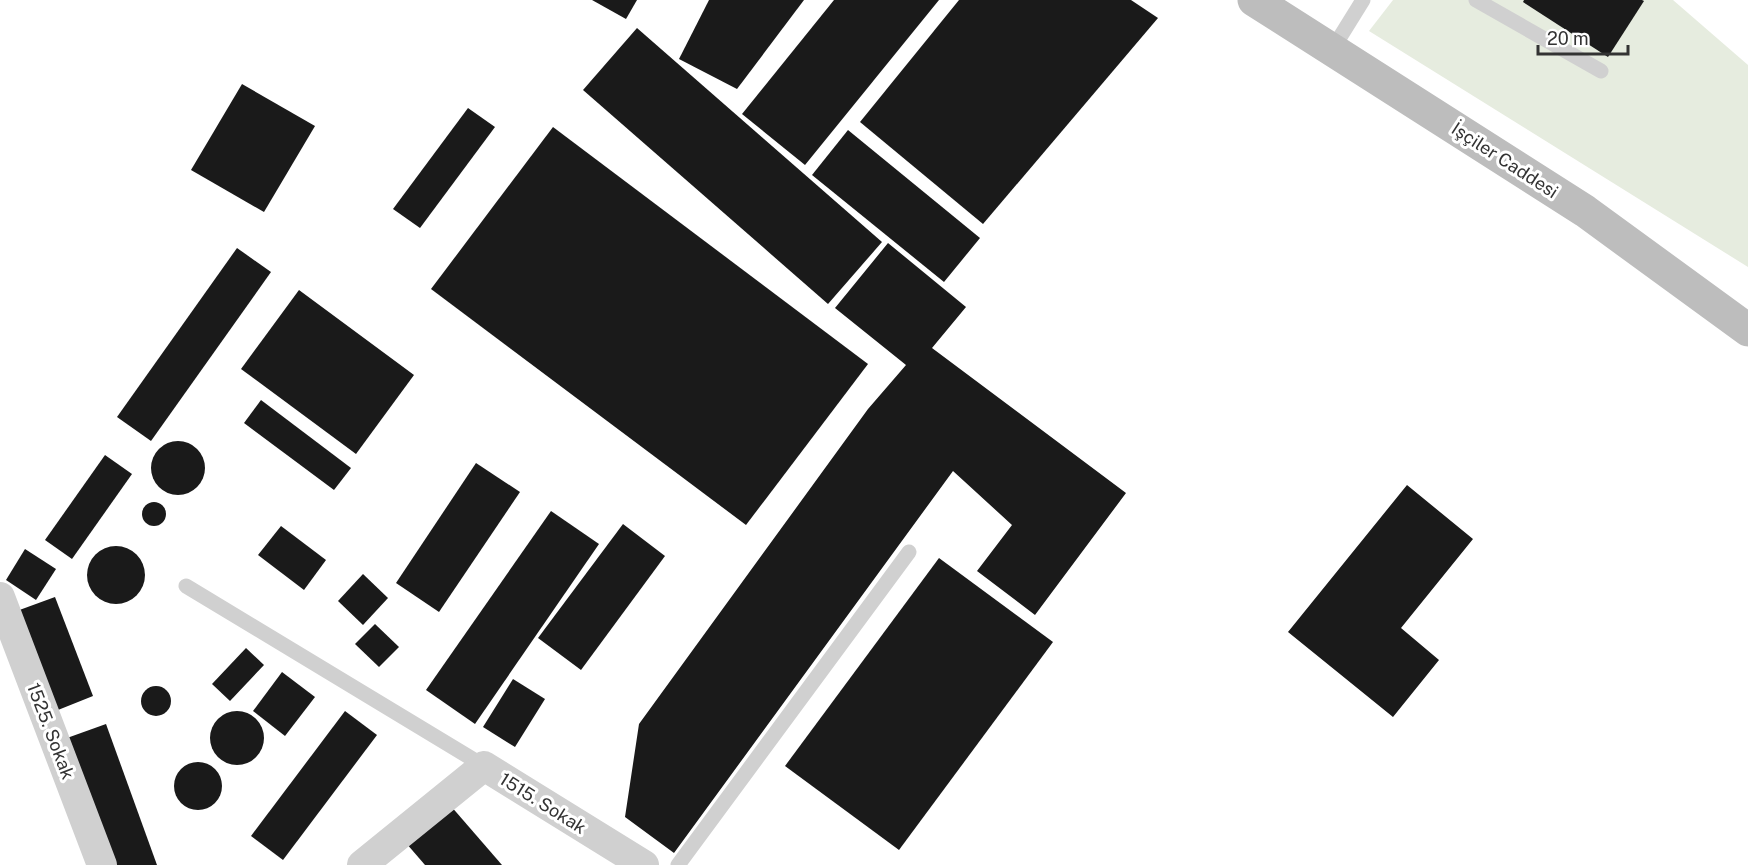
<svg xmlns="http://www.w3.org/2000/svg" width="1748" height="865" font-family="'Public Sans',sans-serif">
  <rect width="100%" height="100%" fill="#fff"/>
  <path fill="#e6ecdf" d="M1393,0H1673L1748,65V267L1369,31Z"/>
  <g fill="#1a1a1a">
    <path d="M592,0H637L626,19Z"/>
    <path d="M709,0H804L737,89L679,59Z"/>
    <path d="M834,0H939L805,165L742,114Z"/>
    <path d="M959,0H1131L1158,18L983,224L860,122Z"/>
    <path d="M1524,0H1642L1644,1L1608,57L1523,2Z"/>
    <path d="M637,28L882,242L828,304L583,90Z"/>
    <path d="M242,84L315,126L264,212L191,170Z"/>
    <path d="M468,108L495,127L420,228L393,209Z"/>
    <path d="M553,127L868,364L746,525L431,289Z"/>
    <path d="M848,130L980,238L944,282L812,175Z"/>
    <path d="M888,243L966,307L932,348L1126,493L1035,615L977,571L1012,525L953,471L674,853L625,817L639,724L868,409L906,365L835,308Z"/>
    <path d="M237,248L271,272L151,441L117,417Z"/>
    <path d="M299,290L414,375L356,454L241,369Z"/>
    <path d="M261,400L351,468L334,490L244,423Z"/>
    <circle cx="178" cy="468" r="27"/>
    <path d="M105,455L132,474L72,559L45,540Z"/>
    <path d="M476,463L520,492L439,612L396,583Z"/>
    <path d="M1407,485L1473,539L1401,628L1439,660L1393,717L1288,632Z"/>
    <circle cx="154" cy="514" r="12"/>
    <path d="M551,511L599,544L475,724L426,690Z"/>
    <path d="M623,524L665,556L581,670L538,638Z"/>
    <path d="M281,526L326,560L304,590L258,555Z"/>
    <circle cx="116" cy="575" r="29"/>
    <path d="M25,549L56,569L36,600L6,580Z"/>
    <path d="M939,558L1053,642L899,850L785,766Z"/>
    <path d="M363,574L388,598L363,625L338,601Z"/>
    <path d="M55,597L93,696L53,712L14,612Z"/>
    <path d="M375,624L399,647L379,667L355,644Z"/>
    <path d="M246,648L264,665L230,701L212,684Z"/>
    <path d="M282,672L315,697L285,736L253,711Z"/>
    <path d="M513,679L545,699L515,747L483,727Z"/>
    <circle cx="156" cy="701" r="15"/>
    <path d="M345,711L377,735L283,860L251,836Z"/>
    <circle cx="237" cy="738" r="27"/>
    <path d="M106,724L157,865H114L67,738Z"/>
    <circle cx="198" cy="786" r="24"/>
    <path d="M450,805L502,865H425L406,843Z"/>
  </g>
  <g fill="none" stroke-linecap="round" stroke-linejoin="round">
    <g stroke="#d0d0d0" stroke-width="15">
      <path d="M1476,0L1601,71"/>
      <path d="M1332,50L1363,0"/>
      <path d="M186,586L484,766"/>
      <path d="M678,865L909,552"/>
    </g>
    <g stroke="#d0d0d0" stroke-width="30">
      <path d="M0,597L102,865"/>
      <path d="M362,865L484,766L644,865"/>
    </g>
    <path stroke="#bdbdbd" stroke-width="33" d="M1254,0L1585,211L1748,330"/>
  </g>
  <g text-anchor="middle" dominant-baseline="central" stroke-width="6" stroke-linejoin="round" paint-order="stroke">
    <g font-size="18" fill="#333" stroke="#fff">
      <text transform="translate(1505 160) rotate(33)">İşçiler Caddesi</text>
      <text transform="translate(51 731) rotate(69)">1525. Sokak</text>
      <text transform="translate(543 803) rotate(32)">1515. Sokak</text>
    </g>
  </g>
  <path d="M1538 45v9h90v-9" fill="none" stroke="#333333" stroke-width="3"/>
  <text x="1547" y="45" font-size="18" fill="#333333" stroke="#ffffff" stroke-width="4.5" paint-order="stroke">20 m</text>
</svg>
